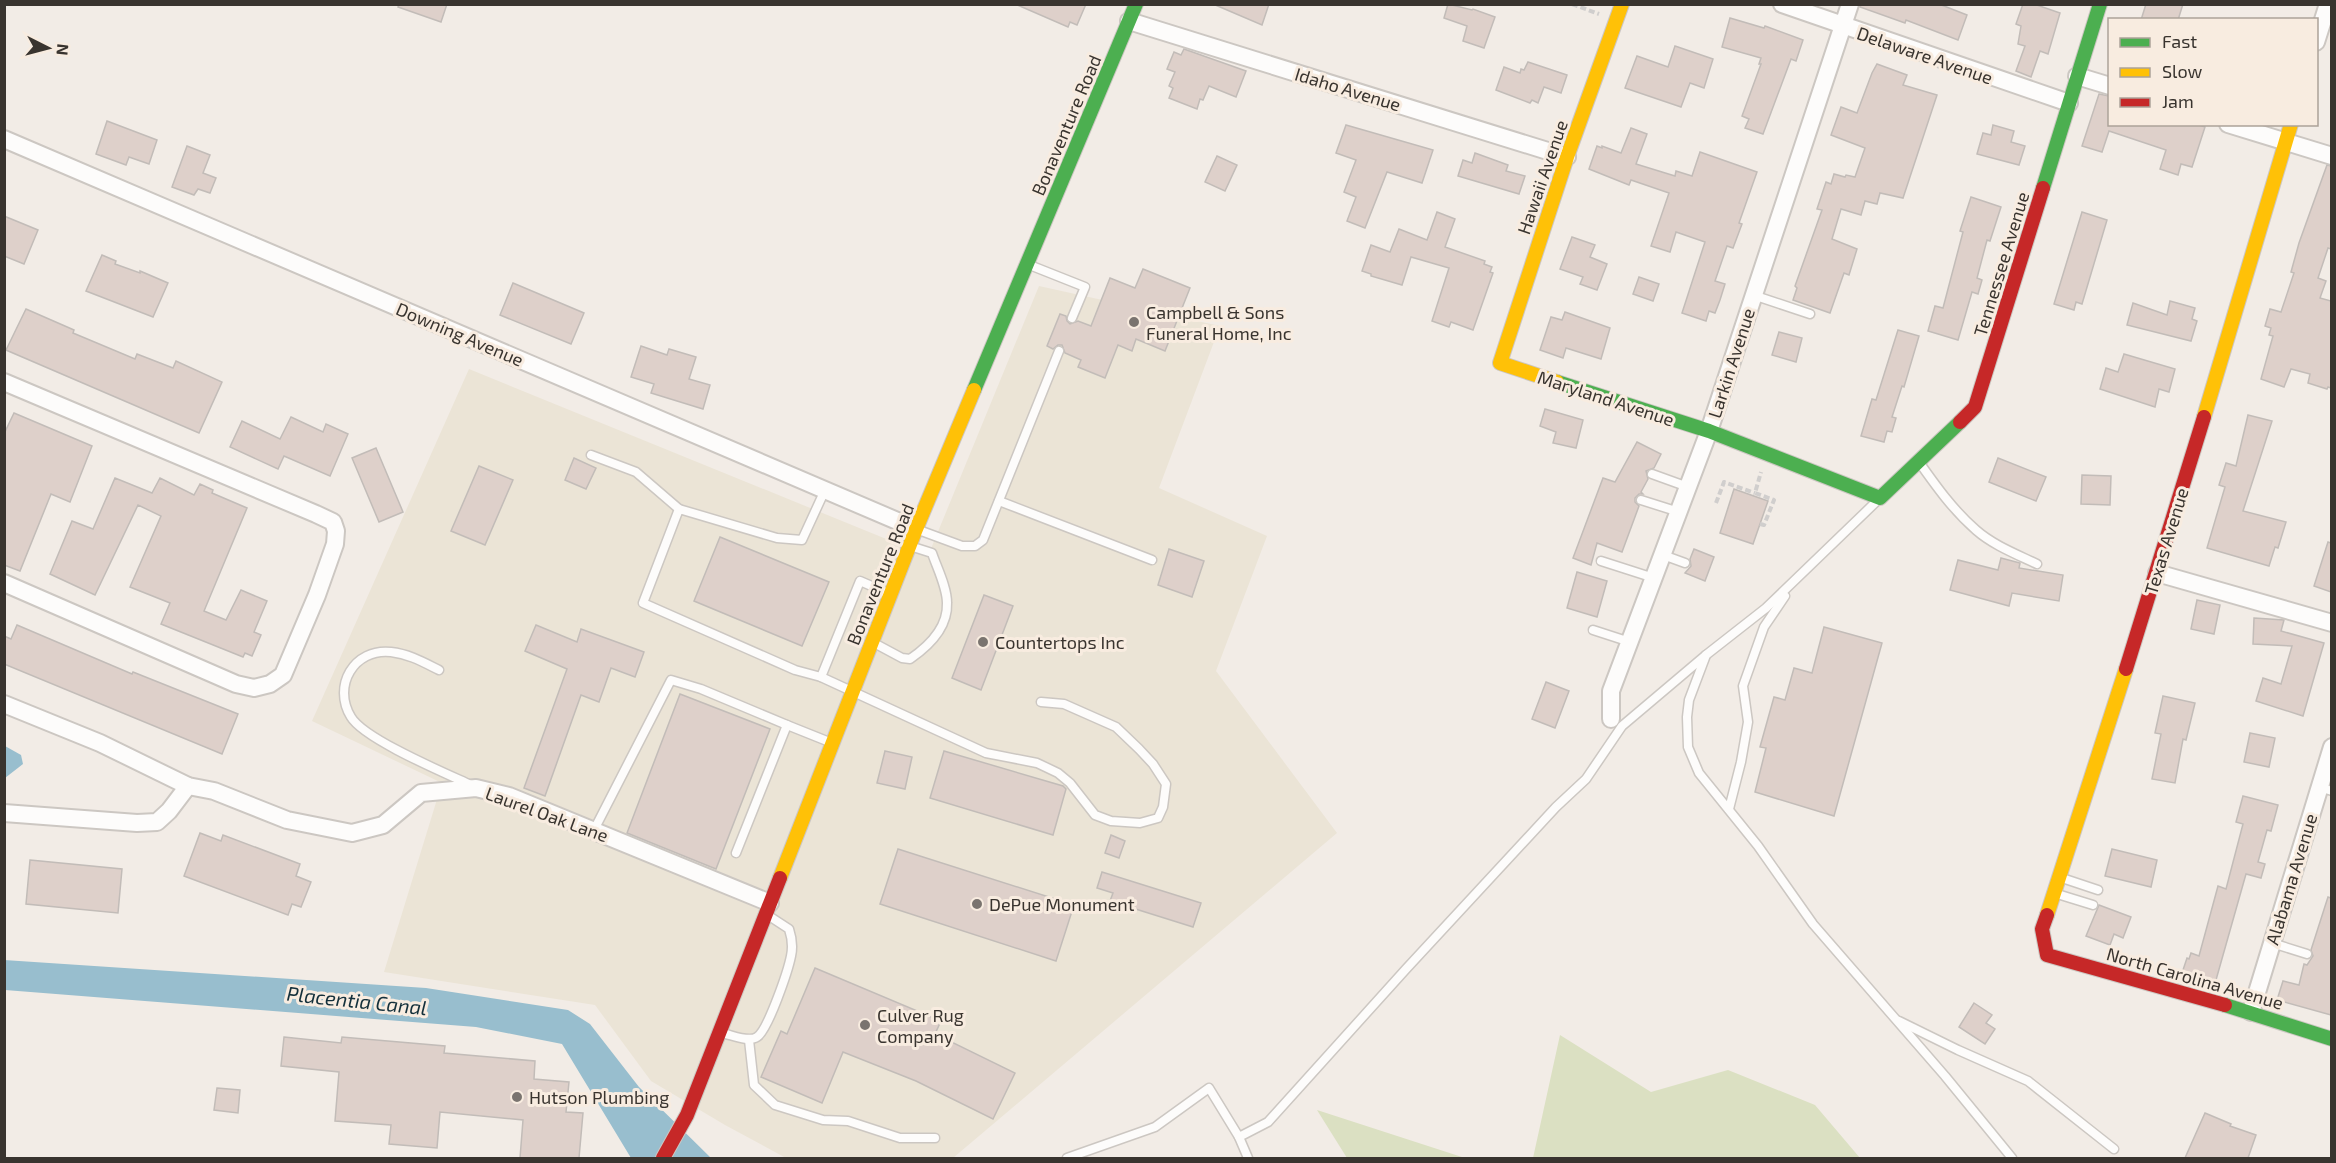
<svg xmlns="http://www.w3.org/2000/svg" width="2336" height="1163" font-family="'Exo 2',sans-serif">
  <rect width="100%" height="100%" fill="#f2ece6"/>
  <path fill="#ebe4d6" d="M1039,286L1220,326L1159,488L1267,536L1216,671L1337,833L953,1158H786L725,1125L651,1081L595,1005L384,972L442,783L312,721L469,369L928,556Z"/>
  <g fill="#dbe0c2">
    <path d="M1560,1035L1651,1092L1728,1070L1815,1105L1860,1158H1533Z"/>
    <path d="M1317,1110L1465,1158H1347Z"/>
  </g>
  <g fill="#98bece">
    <path d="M5,746L21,755L23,764L5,778Z"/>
    <path d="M4,960L426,988L568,1010L590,1024L639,1087L711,1158H631L562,1044L476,1027L5,990Z"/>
  </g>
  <g fill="#ded0ca" stroke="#c2bcb8" stroke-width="1.5">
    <path d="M399,4H447L441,22L398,7Z"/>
    <path d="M1015,4H1086L1077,25L1070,22L1068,27Z"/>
    <path d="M1213,4H1269L1262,25Z"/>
    <path d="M1448,4L1472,10L1473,9L1495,17L1484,48L1463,41L1467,26L1444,18Z"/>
    <path d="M1860,4H1939L1967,15L1958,40L1906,20L1905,23L1860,7Z"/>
    <path d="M2023,4H2034L2060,13L2048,54L2040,51L2031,77L2016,71L2025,46L2018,44L2021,26L2016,24Z"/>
    <path d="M2146,4H2183L2178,20H2141Z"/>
    <path d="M1730,18L1764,28L1765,26L1803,40L1796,61L1791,59L1763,134L1745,128L1749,119L1742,116L1761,64H1759L1761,58L1722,47Z"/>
    <path d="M1675,46L1713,59L1704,88L1690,83L1681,107L1625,88L1637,56L1668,67Z"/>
    <path d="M1184,49L1246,71L1236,97L1209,86L1203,100L1200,99L1197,109L1169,98L1173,88L1169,86L1175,72L1167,69L1174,52L1181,55Z"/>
    <path d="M1528,62L1567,75L1561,93L1544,87L1538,103L1532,100L1530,103L1496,90L1504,67L1520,73L1521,69L1524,70Z"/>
    <path d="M1877,64L1907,75L1903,85L1937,95L1903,198L1880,193L1877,204L1865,201L1861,215L1841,209L1832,239L1857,249L1849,275L1844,273L1830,313L1793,300L1797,288L1795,286L1822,210L1817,209L1826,182L1831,184L1834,174L1845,177L1846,175L1855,177L1865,148L1831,135L1841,107L1857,113L1872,73Z"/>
    <path d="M2099,94L2109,96V124H2196L2205,127L2192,167L2181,164L2178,175L2160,169L2166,150L2109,131L2102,152L2082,146Z"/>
    <path d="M107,121L157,140L149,164L129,157L126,165L96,154Z"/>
    <path d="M1346,125L1433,150L1422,183L1387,172L1365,228L1347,221L1356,197L1344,192L1356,160L1336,153Z"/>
    <path d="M1993,125L2014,131L2011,142L2025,146L2019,165L1977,154L1983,133L1991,135Z"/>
    <path d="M1631,128L1647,134L1636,164L1675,176L1676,171L1692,176L1700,152L1757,172L1739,223L1742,224L1733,248L1727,246L1715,281L1725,284L1720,300L1715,313L1709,311L1706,321L1682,313L1705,242L1676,232L1670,252L1651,246L1669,193L1631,180L1629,185L1589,169L1597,146L1602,148V146L1621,153Z"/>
    <path d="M187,146L210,155L203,173L216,178L210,193L198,189L194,195L172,187Z"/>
    <path d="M1475,153L1508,165L1506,171L1525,176L1519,194L1458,176L1463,160L1472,163Z"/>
    <path d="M1217,156L1237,165L1225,191L1205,182Z"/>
    <path d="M2327,165L2331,166V249L2328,248L2318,278L2326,281L2320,298L2331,301V388L2328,387L2327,389L2308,383L2310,374L2291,369L2284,387L2261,379L2273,336L2269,335L2271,328L2265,326L2270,309L2281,312L2294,273L2291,272L2299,243Z"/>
    <path d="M1971,197L2001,207L1990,241L1987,240L1977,278L1982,280L1978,294L1972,292L1958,340L1928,331L1935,306L1943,308L1963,232L1960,231Z"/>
    <path d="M1437,212L1455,219L1445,247L1485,261L1484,264L1492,267L1490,272L1493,273L1473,330L1451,322L1449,327L1432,321L1449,268L1411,257L1402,285L1371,276V274L1362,271L1371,245L1390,252L1399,229L1427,240Z"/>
    <path d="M2082,212L2107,220L2082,304L2076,302L2074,310L2054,304Z"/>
    <path d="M4,216L38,230L24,264L4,256Z"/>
    <path d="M1572,237L1595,245L1590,257L1607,264L1597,290L1580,284L1583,277L1560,269Z"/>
    <path d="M102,255L116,261L115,264L140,273V271L168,283L153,317L86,291Z"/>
    <path d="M1143,269L1190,288L1165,351L1136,339L1132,351L1118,345L1105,378L1078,367L1081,360L1065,353L1062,345H1058L1053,349L1047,346L1060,314L1066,316L1067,321L1070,324L1078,321L1091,326L1110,278L1135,288Z"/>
    <path d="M1639,277L1659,284L1653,301L1633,294Z"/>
    <path d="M513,283L584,313L571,344L500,315Z"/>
    <path d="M2170,301L2195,308L2192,319L2197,321L2191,341L2127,325L2133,303L2167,315Z"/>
    <path d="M26,309L74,330L73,333L135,359L137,354L173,368L176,361L222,382L199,433L6,350Z"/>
    <path d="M1565,312L1610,328L1601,359L1566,348L1563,358L1540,350L1551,317L1562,320Z"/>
    <path d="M1898,330L1919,336L1904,387L1902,386L1892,417L1896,418L1892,432L1887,431L1884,442L1861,436L1872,399L1876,400Z"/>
    <path d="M1779,332L1802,338L1796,362L1772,355Z"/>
    <path d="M641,346L667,355L669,349L696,357L689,379L710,385L703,409L651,393L654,384L631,377Z"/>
    <path d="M2124,354L2175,369L2169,392L2159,389L2155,407L2100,389L2106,368L2118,372Z"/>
    <path d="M1545,409L1583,420L1576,448L1553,443L1556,432L1540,426Z"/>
    <path d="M14,413L92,446L70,502L51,494L20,571L4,565V434Z"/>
    <path d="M2248,415L2272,421L2243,511L2286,522L2278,548L2275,547L2269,566L2207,548L2225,487L2219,485L2226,463L2236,466Z"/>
    <path d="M291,417L323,432L326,424L348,434L330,476L284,456L278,469L230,447L242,421L280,439Z"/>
    <path d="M1637,442L1661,454L1654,468L1646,471L1648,479L1641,492L1643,494H1639L1635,498V502L1639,506L1622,552L1597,543L1591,565L1573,558L1603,478L1615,482Z"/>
    <path d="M376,448L403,512L379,522L352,458Z"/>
    <path d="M574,458L596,468L586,489L565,480Z"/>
    <path d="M1998,458L2046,477L2036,501L1989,482Z"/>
    <path d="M479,466L513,480L485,545L451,531Z"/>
    <path d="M2082,475L2111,476L2110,505L2081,504Z"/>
    <path d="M115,478L152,493L160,478L194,495L200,484L213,490L212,493L247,508L204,611L226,620L241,590L267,601L254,632L261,635L252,656L245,653L243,657L161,624L170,603L130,587L161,516L138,505L95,595L50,574L72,521L93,529Z"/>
    <path d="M1734,489L1768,501L1753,544L1720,533Z"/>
    <path d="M720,537L829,582L802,646L694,601Z"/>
    <path d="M2328,542L2331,543V592L2314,586Z"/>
    <path d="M1169,549L1204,561L1192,597L1158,585Z"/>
    <path d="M1694,549L1714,557L1705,581L1685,573L1691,566L1690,559Z"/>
    <path d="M2001,558L2020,563L2019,568L2063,575L2059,601L2012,593L2009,606L1950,590L1958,560L1998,570Z"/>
    <path d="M1577,572L1607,581L1597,617L1567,608Z"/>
    <path d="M984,595L1013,606L981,690L952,678Z"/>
    <path d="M2197,600L2220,605L2214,634L2191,629Z"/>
    <path d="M2254,618L2284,620L2281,631L2324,643L2303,716L2256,701L2263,678L2281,684L2292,646L2253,644Z"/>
    <path d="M17,625L132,674L133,672L238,714L222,754L4,664V636L11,639Z"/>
    <path d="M536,625L577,642L581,629L644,652L635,677L611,668L599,702L581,695L545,796L524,788L567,669L525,651Z"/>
    <path d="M1824,627L1882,643L1834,816L1755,792L1766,748L1760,747L1774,697L1785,700L1794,668L1812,673Z"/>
    <path d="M1546,682L1569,691L1555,728L1532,719Z"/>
    <path d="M680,694L770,729L716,869L627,833Z"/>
    <path d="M2163,696L2195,703L2186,740L2183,739L2175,783L2152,779L2161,734L2155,733Z"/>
    <path d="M2250,733L2275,738L2269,767L2244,762Z"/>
    <path d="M885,751L912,757L905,789L877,783Z"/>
    <path d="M944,751L1063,786L1066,789L1053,835L930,798Z"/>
    <path d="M2243,796L2278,805L2271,831L2267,830L2258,862L2265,864L2261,878L2246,874L2214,987L2181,976L2187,958L2189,959L2191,953L2199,956L2218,886L2226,889L2243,824L2236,822Z"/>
    <path d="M200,833L221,841L223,835L300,864L296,876L311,882L301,907L292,904L288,915L184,876Z"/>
    <path d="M1111,835L1125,841L1119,858L1105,853Z"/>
    <path d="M898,849L1074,905L1056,961L880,904Z"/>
    <path d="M2112,849L2157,860L2151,887L2105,876Z"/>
    <path d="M30,860L122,869L118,913L26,904Z"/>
    <path d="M1102,872L1201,903L1193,927L1110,901L1113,893L1097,888Z"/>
    <path d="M2328,897L2331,898V1015L2277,1000L2283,981L2299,985L2304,964L2307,965L2313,956L2311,950Z"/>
    <path d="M2099,905L2131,917L2123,938L2114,934L2110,945L2086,936Z"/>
    <path d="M815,968L941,1021L935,1034L1015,1073L993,1119L916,1081L843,1052L822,1103L761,1077L781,1031L787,1034Z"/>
    <path d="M1974,1003L1992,1015L1986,1023L1995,1029L1985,1044L1959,1027Z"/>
    <path d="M284,1037L341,1043L342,1037L445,1046L444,1053L535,1061L534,1079L569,1082L566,1112L583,1113L579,1158H520L523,1120L440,1112L437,1148L389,1144L391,1125L335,1121L339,1072L281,1066Z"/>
    <path d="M217,1088L240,1090L238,1113L214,1110Z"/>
    <path d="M2205,1113L2231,1124L2230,1126L2256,1135L2248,1158H2185Z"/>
  </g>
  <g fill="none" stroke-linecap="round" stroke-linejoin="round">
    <g stroke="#ccc7c2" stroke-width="11">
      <g id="lane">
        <path d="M1027,264L1085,287L1072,318"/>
        <path d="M1753,295L1810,314"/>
        <path d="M591,455L636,472L679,509"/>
        <path d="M1919,462C1936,486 1953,510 1976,530C1993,545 2016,554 2037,564"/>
        <path d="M1652,474L1688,487"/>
        <path d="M1879,499L1766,608L1706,655L1689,700L1687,717L1688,747L1699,773L1758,846L1813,924L1945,1076L2012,1158"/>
        <path d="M1641,500L1679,512"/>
        <path d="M999,501L1152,560"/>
        <path d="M916,529L962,546H975L983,540L1059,351"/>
        <path d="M1663,555L1685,563"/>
        <path d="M1601,561L1654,578"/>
        <path d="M890,594L860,581L821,677L986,753L1037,763L1058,773L1070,783L1095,815L1111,821L1140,823L1158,818L1163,807L1166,784L1153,764L1139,749L1116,727L1064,704L1041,702"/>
        <path d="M1593,630L1630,642"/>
        <path d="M874,643L902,658L910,659C929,646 948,628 947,603C947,587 937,568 932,553L910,546"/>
        <path d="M439,670C423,662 409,654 391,652C354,648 332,686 351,717C364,739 445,773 471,785"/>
        <path d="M821,677L795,670L643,603L679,509L777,538L802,540L825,490"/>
        <path d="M2319,787L2332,791"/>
        <path d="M1729,809L1741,762L1748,722L1743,686L1764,627L1785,596"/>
        <path d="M594,830L671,680L701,689L787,725"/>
        <path d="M736,853L787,725L832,743"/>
        <path d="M2059,877L2098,890"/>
        <path d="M2054,893L2093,905"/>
        <path d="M2272,943L2307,954"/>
        <path d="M1899,1021L1958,1050L2028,1081L2114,1149"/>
        <path d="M721,1033C730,1034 748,1043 757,1037C768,1030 788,971 791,956C793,947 792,938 789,929L766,914"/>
        <path d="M749,1040L754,1085L775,1105L823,1120L848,1121L900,1138H935"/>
        <path d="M1239,1137L1248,1158"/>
        <path d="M1067,1158L1155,1127L1209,1088L1239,1137L1268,1122L1406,969L1556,807L1586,779L1622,726L1706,655"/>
      </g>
    </g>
    <g stroke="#ccc7c2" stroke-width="20">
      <g id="street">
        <path d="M1782,4L2069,103"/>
        <path d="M1129,21L1567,157"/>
        <path d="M2316,42L2328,4"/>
        <path d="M2077,76L2110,86"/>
        <path d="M2228,124L2332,156"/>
        <path d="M4,139L916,529"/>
        <path d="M4,382L316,514L333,522L336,531L335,544L317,595L283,675L270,684L254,688L236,684L4,583"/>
        <path d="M2157,573L2332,623"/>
        <path d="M4,704L100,743L188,786L214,791L287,820L352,833L383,825L421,793L476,788L509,796L770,903"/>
        <path d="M1611,719V691L1709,431L1850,4"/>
        <path d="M4,813L137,823L157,822L169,811L188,786"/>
        <path d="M2251,1012L2332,747"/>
      </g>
    </g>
    <g stroke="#ccc7c2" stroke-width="16">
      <g id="fast">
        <path d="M2043,188L2100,4"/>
        <path d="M1557,382L1709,431L1880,498L1960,422"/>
        <path d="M974,390L1136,4"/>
        <path d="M2225,1005L2332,1039"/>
      </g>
    </g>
    <g stroke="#ccc7c2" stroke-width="16">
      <g id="slow">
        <path d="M1557,382L1500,363L1567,157L1622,4"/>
        <path d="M2204,417L2291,124"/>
        <path d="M780,878L916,529L974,390"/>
        <path d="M2047,915L2126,669"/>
      </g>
    </g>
    <g stroke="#ccc7c2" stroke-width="16">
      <g id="jam">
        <path d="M1960,422L1975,407L2043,188"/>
        <path d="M2126,669L2204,417"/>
        <path d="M2047,915L2042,929L2047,955L2225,1005"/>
        <path d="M663,1158L687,1115L780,878"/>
      </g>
    </g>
    <g stroke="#d0cecd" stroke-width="4" stroke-dasharray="6 3" stroke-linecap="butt">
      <path d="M1572,4L1599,14"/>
      <path d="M1716,503L1724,482L1755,493"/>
      <path d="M1760,524L1764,525L1774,500L1755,493L1761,472"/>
    </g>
    <use href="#lane" stroke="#fdfcfb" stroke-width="8"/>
    <use href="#street" stroke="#fdfcfb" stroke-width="16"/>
    <use href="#fast" stroke="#4caf50" stroke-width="14"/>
    <use href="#slow" stroke="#ffc107" stroke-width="14"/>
    <use href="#jam" stroke="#c62828" stroke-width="14"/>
  </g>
  <g fill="#7a746f" stroke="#f8ece0" stroke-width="2">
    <circle cx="1134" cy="322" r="6"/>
    <circle cx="983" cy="642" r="6"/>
    <circle cx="977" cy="904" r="6"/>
    <circle cx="865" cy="1025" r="6"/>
    <circle cx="517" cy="1097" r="6"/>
  </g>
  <g text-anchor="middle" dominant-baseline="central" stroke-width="6" stroke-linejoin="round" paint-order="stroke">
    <g font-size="18" fill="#39342f" stroke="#f8ece0">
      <text transform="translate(1925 55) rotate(19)">Delaware Avenue</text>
      <text transform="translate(1348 89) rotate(17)">Idaho Avenue</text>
      <text transform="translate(1066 125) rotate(-67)">Bonaventure Road</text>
      <text transform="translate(1542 177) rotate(-71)">Hawaii Avenue</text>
      <text transform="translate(2001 264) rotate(-73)">Tennessee Avenue</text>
      <text transform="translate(460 334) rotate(23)">Downing Avenue</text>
      <text transform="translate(1731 363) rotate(-72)">Larkin Avenue</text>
      <text transform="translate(1606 398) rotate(18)">Maryland Avenue</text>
      <text transform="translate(2166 541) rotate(-73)">Texas Avenue</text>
      <text transform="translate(880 574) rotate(-68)">Bonaventure Road</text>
      <text transform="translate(547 814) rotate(20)">Laurel Oak Lane</text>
      <text transform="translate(2291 879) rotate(-73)">Alabama Avenue</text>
      <text transform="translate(2195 978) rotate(16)">North Carolina Avenue</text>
    </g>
    <g font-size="18" fill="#39342f" stroke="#f8ece0" text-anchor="start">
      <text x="1146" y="312">Campbell &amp; Sons<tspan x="1146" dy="21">Funeral Home, Inc</tspan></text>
      <text x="995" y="642">Countertops Inc</text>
      <text x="989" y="904">DePue Monument</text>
      <text x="877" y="1015">Culver Rug<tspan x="877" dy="21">Company</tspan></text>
      <text x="529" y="1097">Hutson Plumbing</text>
    </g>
    <g font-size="20" font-style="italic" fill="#14303b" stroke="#f8ece0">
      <text transform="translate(357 1000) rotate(6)">Placentia Canal</text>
    </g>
  </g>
  <rect width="2336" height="1163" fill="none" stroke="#39342f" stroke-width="12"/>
  <rect x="2108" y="18" width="210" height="108" fill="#f8ece0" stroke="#aca299" stroke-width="1.5"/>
  <rect x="2120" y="38" width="30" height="9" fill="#4caf50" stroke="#aca299" stroke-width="1.5"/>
  <text x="2162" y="48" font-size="18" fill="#39342f">Fast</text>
  <rect x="2120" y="68" width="30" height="9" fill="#ffc107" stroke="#aca299" stroke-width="1.5"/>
  <text x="2162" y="78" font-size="18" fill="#39342f">Slow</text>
  <rect x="2120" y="98" width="30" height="9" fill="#c62828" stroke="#aca299" stroke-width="1.5"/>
  <text x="2162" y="108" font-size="18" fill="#39342f">Jam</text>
  <g transform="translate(48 48) rotate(96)" stroke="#f8ece0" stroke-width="4.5" paint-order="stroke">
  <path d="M0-4.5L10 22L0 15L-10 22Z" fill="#39342f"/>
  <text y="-9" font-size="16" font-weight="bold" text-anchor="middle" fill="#39342f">N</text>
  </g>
</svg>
